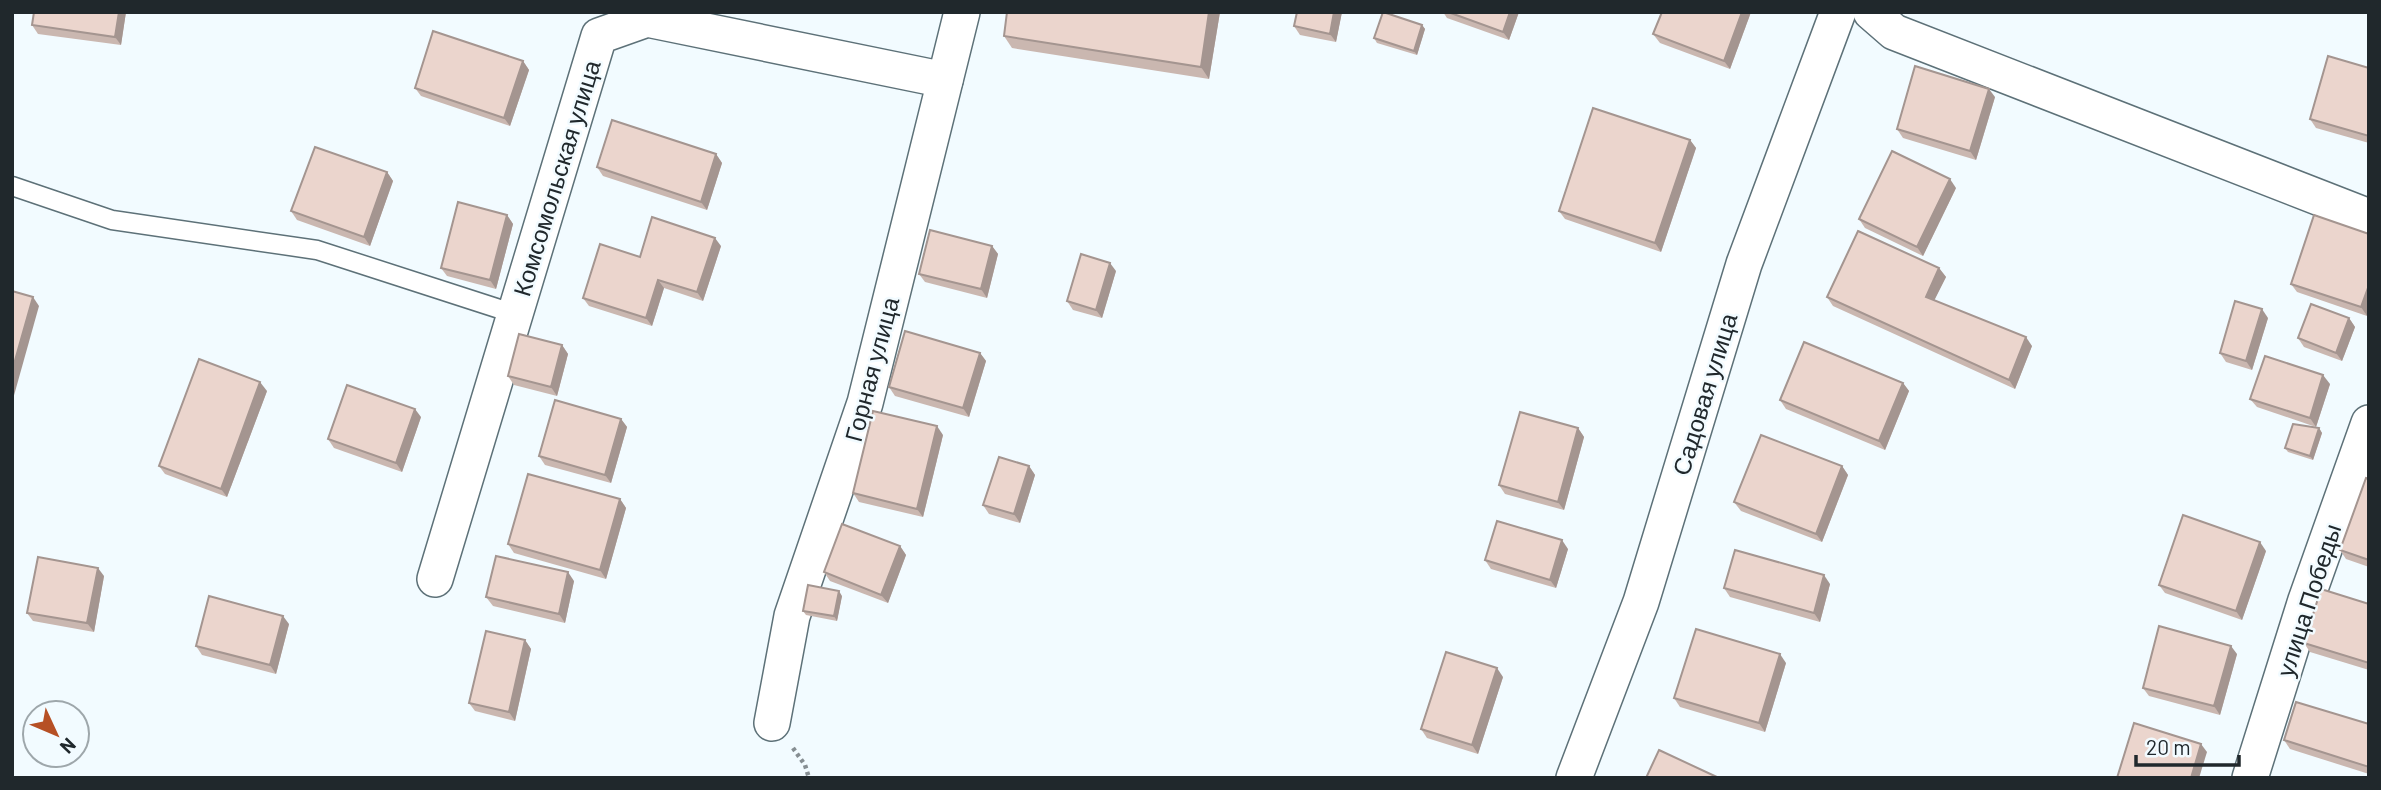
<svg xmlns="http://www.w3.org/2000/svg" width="2381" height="790" font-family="Barlow,sans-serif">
  <rect width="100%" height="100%" fill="#f2fbff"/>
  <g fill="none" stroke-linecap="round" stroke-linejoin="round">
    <g stroke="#5d7178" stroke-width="21">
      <path id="lane" d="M12,186L112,220L317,250L515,314"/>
    </g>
    <g stroke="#5d7178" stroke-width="38">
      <g id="street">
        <path d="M1871,12L1894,32L2369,217"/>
        <path d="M435,579L599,36L647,19L945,80"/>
        <path d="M772,723L792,616L865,403L962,12"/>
        <path d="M1574,778L1641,602L1744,264L1838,12"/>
        <path d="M2250,778L2306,600L2369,423"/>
      </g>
    </g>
    <path stroke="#868e92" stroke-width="4.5" stroke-dasharray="3.5 3.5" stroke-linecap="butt" d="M793,748L805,765L809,778"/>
    <use href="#lane" stroke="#fff" stroke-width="18"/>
    <use href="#street" stroke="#fff" stroke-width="35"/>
  </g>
  <g fill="#cab7b0">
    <path d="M34,12H126L121,45L38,34L32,25Z"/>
    <path d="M1007,12H1220L1209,79L1012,48L1004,36Z"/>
    <path d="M1297,12H1342L1336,42L1300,35L1294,26Z"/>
    <path d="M1443,12H1519L1509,40L1447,18Z"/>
    <path d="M1751,12L1730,69L1660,43L1653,34Z"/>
    <path d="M1422,25L1425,29L1417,55L1377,43L1374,38Z"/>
    <path d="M523,61L529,70L510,126L421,96L415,88Z"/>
    <path d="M2369,68V143L2316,128L2310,119Z"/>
    <path d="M1995,97L1976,160L1903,138L1897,129Z"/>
    <path d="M1690,140L1696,148L1661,252L1565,219L1559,211Z"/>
    <path d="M716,154L722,163L707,210L603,176L597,167Z"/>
    <path d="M387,172L393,181L370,246L297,220L291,211Z"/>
    <path d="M1956,188L1923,256L1865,228L1859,219Z"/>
    <path d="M507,215L513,224L496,289L447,276L441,268Z"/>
    <path d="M2314,215L2367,316L2297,292L2291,284Z"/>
    <path d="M721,246L703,301L664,288L652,326L589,306L583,298L640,257Z"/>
    <path d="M992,246L998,254L987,298L925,282L919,274Z"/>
    <path d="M1939,268L1946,277L1934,300L2032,346L2015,389L1833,306L1827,297Z"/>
    <path d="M1116,271L1102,318L1073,310L1067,301Z"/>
    <path d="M2268,318L2252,370L2226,362L2220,353Z"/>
    <path d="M2349,318L2355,327L2342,361L2304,347L2298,338Z"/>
    <path d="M562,345L568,354L557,396L514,385L508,376Z"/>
    <path d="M980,353L986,361L969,417L895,396L889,387Z"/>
    <path d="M1903,383L1909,391L1885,450L1786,409L1780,400Z"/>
    <path d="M2330,384L2316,427L2257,407L2250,399Z"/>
    <path d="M267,391L227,497L165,474L159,466Z"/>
    <path d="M421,417L402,472L334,448L328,439Z"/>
    <path d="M621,419L627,427L611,483L545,465L539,456Z"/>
    <path d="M1578,428L1584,437L1564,510L1505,494L1499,485Z"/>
    <path d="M2319,428L2322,433L2313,460L2288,452L2285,448Z"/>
    <path d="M943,435L923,517L859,502L853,493Z"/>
    <path d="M1029,466L1035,475L1020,523L989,514L983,505Z"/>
    <path d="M1842,466L1848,475L1822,542L1741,511L1734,502Z"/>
    <path d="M2369,479V567L2346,559L2340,550Z"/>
    <path d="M620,499L626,508L606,579L514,553L508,544Z"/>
    <path d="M900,546L906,555L888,603L830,581L824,572Z"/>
    <path d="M1568,549L1556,588L1491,569L1485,560Z"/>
    <path d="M2266,551L2242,620L2165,593L2159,585Z"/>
    <path d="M104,576L94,632L33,621L27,613Z"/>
    <path d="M574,581L565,623L493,606L486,597Z"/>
    <path d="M1830,584L1820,622L1730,597L1724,588Z"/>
    <path d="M842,596L837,621L806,615L803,611Z"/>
    <path d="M2369,604V670L2310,652L2304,643Z"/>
    <path d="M289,624L276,674L202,655L196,646Z"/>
    <path d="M525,640L531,649L515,721L475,711L469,703Z"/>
    <path d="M2237,654L2220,715L2149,696L2143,688Z"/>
    <path d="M1786,663L1765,732L1680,707L1674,698Z"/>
    <path d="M1503,677L1478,754L1427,738L1421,729Z"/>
    <path d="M2369,724V774L2290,749L2284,740Z"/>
  </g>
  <g fill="#a49590">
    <path d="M119,12H126L121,45L115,37Z"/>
    <path d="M1209,12H1220L1209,79L1201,67Z"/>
    <path d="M1334,12H1342L1336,42L1330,34Z"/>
    <path d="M1510,12H1519L1509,40L1503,32Z"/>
    <path d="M1742,12H1751L1730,69L1724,61Z"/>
    <path d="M1422,25L1425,29L1417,55L1414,51Z"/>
    <path d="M523,61L529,70L510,126L504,118Z"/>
    <path d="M1989,89L1995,97L1976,160L1970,151Z"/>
    <path d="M1690,140L1696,148L1661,252L1655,243Z"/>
    <path d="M716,154L722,163L707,210L701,202Z"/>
    <path d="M387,172L393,181L370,246L364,237Z"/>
    <path d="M1950,179L1956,188L1923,256L1917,247Z"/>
    <path d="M507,215L513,224L496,289L490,280Z"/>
    <path d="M715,238L721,246L703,301L697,292Z"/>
    <path d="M992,246L998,254L987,298L981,289Z"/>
    <path d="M1110,263L1116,271L1102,318L1096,310Z"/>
    <path d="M1939,268L1946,277L1932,305L1926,297Z"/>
    <path d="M658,280L664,288L652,326L646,318Z"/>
    <path d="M2369,285V311L2367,316L2361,307Z"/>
    <path d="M33,297L39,306L13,399L12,371Z"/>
    <path d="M2262,309L2268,318L2252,370L2246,361Z"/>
    <path d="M2349,318L2355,327L2342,361L2336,353Z"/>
    <path d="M2026,337L2032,346L2015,389L2009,380Z"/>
    <path d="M562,345L568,354L557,396L551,387Z"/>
    <path d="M980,353L986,361L969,417L963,408Z"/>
    <path d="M2323,375L2330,384L2316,427L2310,418Z"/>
    <path d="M260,382L267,391L227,497L221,489Z"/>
    <path d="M1903,383L1909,391L1885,450L1879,441Z"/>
    <path d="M415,409L421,417L402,472L396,463Z"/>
    <path d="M621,419L627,427L611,483L605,475Z"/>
    <path d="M937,426L943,435L923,517L917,509Z"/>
    <path d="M1578,428L1584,437L1564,510L1558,502Z"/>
    <path d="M2319,428L2322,433L2313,460L2310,456Z"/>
    <path d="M1029,466L1035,475L1020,523L1014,514Z"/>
    <path d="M1842,466L1848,475L1822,542L1816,534Z"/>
    <path d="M620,499L626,508L606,579L600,570Z"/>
    <path d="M1562,540L1568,549L1556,588L1550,580Z"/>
    <path d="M2260,542L2266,551L2242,620L2236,611Z"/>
    <path d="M900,546L906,555L888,603L881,595Z"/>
    <path d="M98,568L104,576L94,632L87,623Z"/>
    <path d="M568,572L574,581L565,623L559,614Z"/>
    <path d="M1824,575L1830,584L1820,622L1814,613Z"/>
    <path d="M839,591L842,596L837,621L834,616Z"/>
    <path d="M283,616L289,624L276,674L270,665Z"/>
    <path d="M525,640L531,649L515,721L509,712Z"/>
    <path d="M2231,646L2237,654L2220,715L2214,706Z"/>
    <path d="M1780,654L1786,663L1765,732L1759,723Z"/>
    <path d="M1497,668L1503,677L1478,754L1472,745Z"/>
    <path d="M2201,744L2207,752L2199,778H2191Z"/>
  </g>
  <g fill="#ebd5cd" stroke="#a49590" stroke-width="2">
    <path d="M34,12H119L115,37L32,25Z"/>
    <path d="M1007,12H1209L1201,67L1004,36Z"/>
    <path d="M1297,12H1334L1330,34L1294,26Z"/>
    <path d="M1383,12L1422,25L1414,51L1374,38Z"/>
    <path d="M1448,12H1510L1503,32Z"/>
    <path d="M1662,12H1742L1724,61L1653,34Z"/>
    <path d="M433,31L523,61L504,118L415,88Z"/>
    <path d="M2328,56L2369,68V136L2310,119Z"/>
    <path d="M1915,66L1989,89L1970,151L1897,129Z"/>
    <path d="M1593,108L1690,140L1655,243L1559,211Z"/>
    <path d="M612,120L716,154L701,202L597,167Z"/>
    <path d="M315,147L387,172L364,237L291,211Z"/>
    <path d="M1892,151L1950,179L1917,247L1859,219Z"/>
    <path d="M458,202L507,215L490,280L441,268Z"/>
    <path d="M2314,215L2369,234V285L2361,307L2291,284Z"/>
    <path d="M652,217L715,238L697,292L658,280L646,318L583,298L600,244L640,257Z"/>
    <path d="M930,230L992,246L981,289L919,274Z"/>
    <path d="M1858,231L1939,268L1926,297L2026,337L2009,380L1827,297Z"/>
    <path d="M1081,254L1110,263L1096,310L1067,301Z"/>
    <path d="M12,291L33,297L12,371Z"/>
    <path d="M2235,301L2262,309L2246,361L2220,353Z"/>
    <path d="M2311,304L2349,318L2336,353L2298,338Z"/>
    <path d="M905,331L980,353L963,408L889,387Z"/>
    <path d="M519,334L562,345L551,387L508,376Z"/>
    <path d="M1804,342L1903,383L1879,441L1780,400Z"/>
    <path d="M2265,356L2323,375L2310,418L2250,399Z"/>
    <path d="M199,359L260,382L221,489L159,466Z"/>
    <path d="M347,385L415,409L396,463L328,439Z"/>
    <path d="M555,400L621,419L605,475L539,456Z"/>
    <path d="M873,411L937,426L917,509L853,493Z"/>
    <path d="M1520,412L1578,428L1558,502L1499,485Z"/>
    <path d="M2293,424L2319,428L2310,456L2285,448Z"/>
    <path d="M1761,435L1842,466L1816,534L1734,502Z"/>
    <path d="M999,457L1029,466L1014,514L983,505Z"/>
    <path d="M528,474L620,499L600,570L508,544Z"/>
    <path d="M2366,478L2369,479V560L2340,550Z"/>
    <path d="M2183,515L2260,542L2236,611L2159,585Z"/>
    <path d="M1497,521L1562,540L1550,580L1485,560Z"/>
    <path d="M842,524L900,546L881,595L824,572Z"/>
    <path d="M1735,550L1824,575L1814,613L1724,588Z"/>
    <path d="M496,556L568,572L559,614L486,597Z"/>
    <path d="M38,557L98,568L87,623L27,613Z"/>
    <path d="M808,585L839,591L834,616L803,611Z"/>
    <path d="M2321,589L2369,604V663L2304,643Z"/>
    <path d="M209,596L283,616L270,665L196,646Z"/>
    <path d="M2159,626L2231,646L2214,706L2143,688Z"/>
    <path d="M1696,629L1780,654L1759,723L1674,698Z"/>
    <path d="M486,631L525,640L509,712L469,703Z"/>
    <path d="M1446,652L1497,668L1472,745L1421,729Z"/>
    <path d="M2296,702L2369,724V767L2284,740Z"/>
    <path d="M2134,723L2201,744L2191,778H2117Z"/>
    <path d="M1659,750L1719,778H1646Z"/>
  </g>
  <g text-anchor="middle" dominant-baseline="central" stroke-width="5" stroke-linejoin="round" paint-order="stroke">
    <g font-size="24" fill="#20282c" stroke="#f2fbff">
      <text transform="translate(556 178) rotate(-73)">Комсомольская улица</text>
      <text transform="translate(871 369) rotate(-75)">Горная улица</text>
      <text transform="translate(1704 394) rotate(-73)">Садовая улица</text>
      <text transform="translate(2308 600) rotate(-72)">улица Победы</text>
    </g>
  </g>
  <rect width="2381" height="790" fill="none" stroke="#20282c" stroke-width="28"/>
  <g transform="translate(56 734) rotate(134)"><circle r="33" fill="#f2fbff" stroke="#9ea7ab" stroke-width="2"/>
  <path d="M0-5L12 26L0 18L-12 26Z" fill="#b65025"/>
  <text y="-10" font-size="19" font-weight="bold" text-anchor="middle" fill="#20282c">N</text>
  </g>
  <path d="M2136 755v10h103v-10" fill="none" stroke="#20282c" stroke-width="3.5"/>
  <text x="2146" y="755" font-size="21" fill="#20282c" stroke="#f2fbff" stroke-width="5" paint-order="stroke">20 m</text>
</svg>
